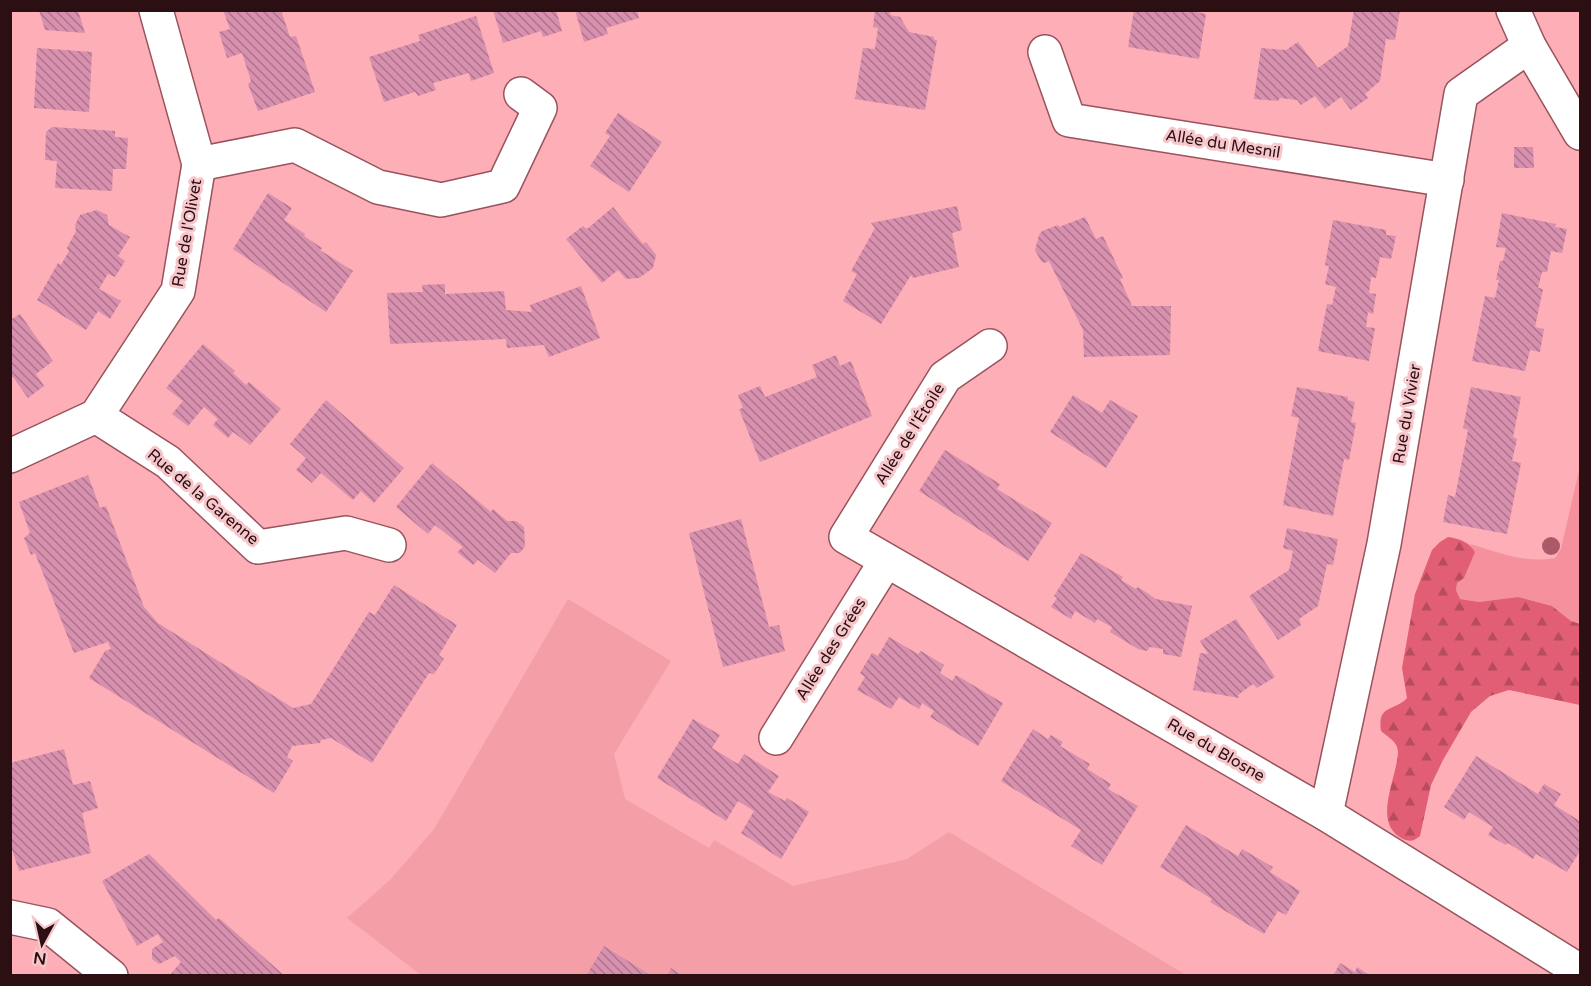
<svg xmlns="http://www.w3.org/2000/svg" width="1591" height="986" font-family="'Varela Round',sans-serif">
  <defs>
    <pattern id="forest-firs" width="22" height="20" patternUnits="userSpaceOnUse" patternTransform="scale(1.5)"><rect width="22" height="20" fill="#e15e74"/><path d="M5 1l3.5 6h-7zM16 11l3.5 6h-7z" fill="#b74c5e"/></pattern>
    <pattern id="building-back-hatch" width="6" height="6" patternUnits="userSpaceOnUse" patternTransform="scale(1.5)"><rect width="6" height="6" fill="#d790ae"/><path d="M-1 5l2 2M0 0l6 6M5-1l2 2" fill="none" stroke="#af748c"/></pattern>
  </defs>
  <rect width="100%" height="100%" fill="#fdaeb6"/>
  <path fill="#f49fa8" d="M568,599L671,661L614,754L625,799L709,848L714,840L793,886L907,859L949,832L1186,975H421L347,918L390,880L434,829Z"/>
  <path fill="#f4919d" d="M1580,466V624L1571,621L1552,606L1518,597L1479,602L1460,599L1456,590L1457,583L1464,578L1474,552L1470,544C1498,552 1525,564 1555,558L1561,549Z"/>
  <path fill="url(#forest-firs)" d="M1448,537C1460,539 1468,541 1475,552L1464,578L1457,583L1456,590L1460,599L1479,602L1518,597L1552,606L1571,621L1580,624V705L1509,690L1490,696L1471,712L1443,760L1431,785L1420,836C1414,841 1410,842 1403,839C1371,823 1397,779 1398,752C1398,742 1388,737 1381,731C1377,704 1394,712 1407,698L1402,668L1415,594L1432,550L1440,542Z"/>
  <g fill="url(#building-back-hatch)">
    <path d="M39,10H78L85,33L45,30Z"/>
    <path d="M223,10H281L290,37L296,36L315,92L258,111L248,84L251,81L242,53L227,58L219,32L230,29Z"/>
    <path d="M493,10H556L562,31L543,37L541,31L503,43Z"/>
    <path d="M575,10H637L639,18L606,28L608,34L584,42Z"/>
    <path d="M875,10H891L890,15L900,17L909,32L934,37V40H937L925,110L855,99L863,48L875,49L878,28L873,27Z"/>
    <path d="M1134,10H1186L1206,14L1199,59L1128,47Z"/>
    <path d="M1354,10H1400L1395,40L1386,39L1380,81L1365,94L1368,98L1351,110L1341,97L1325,109L1315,96L1301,105L1297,100L1280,98L1278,101L1254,99L1261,48L1286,50L1298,42L1318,68L1348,46Z"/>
    <path d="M476,16L494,73L471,81L469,73L433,83L436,90L418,96L415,92L384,102L369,57L420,41L418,35Z"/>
    <path d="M37,48L92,52L89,112L34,108Z"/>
    <path d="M618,113L662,142L629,192L590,166L610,136L605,133Z"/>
    <path d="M52,127L115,131V137L128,138L126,169H113L112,191L55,188L57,161L45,160L46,132Z"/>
    <path d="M1514,147H1533L1534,168H1514Z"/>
    <path d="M268,193L292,208L284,220L305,234L304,236L322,248L320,250L353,271L326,312L233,249Z"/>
    <path d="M957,206L962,230L952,233L959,267L913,278L911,275L881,324L843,301L857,274L851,271L875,228L871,223Z"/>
    <path d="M613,207L643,244L646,242L656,255L653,268L639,278L626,279L618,270L602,283L566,239L583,226L587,229Z"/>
    <path d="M97,210L107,215L109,225L130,237L118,256L125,261L115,277L108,274L99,289L121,301L110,319L98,311L86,330L37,300L58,263L61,265L69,251L67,248L76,231L75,225L80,215Z"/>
    <path d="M1502,213L1556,224L1555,227L1567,229L1562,253L1551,251L1547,272H1542L1538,288L1543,289L1535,327L1544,329L1540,352L1530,350L1525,371L1472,361L1485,296L1495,298L1499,280H1496L1500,261H1503L1506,248L1496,247Z"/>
    <path d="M1085,217L1096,239L1103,236L1123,278L1120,279L1132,306H1171L1170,355L1084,357L1083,330L1049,261L1044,263L1041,261L1035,250L1039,235L1042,231L1058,225L1059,227Z"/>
    <path d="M1333,220L1386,230V235L1396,236L1391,259L1380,257L1376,278L1371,277L1369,293L1376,294L1373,314L1368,312L1366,327L1375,328L1369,361L1318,351L1327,304L1332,305L1336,287L1325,284L1329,266L1325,265Z"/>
    <path d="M445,284V294L504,291L506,310L532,312L530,305L581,286L600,338L549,357L544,345L507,348L506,339L390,344L387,293L423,292L422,285Z"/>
    <path d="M20,314L53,361L36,374L44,386L28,398L13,377L10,379V320Z"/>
    <path d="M203,344L235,371L233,373L246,385L249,382L281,409L250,445L233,432L228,438L213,425L218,419L204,407L188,426L172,414L183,401L166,388Z"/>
    <path d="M836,355L840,366L851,361L872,416L760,462L739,409L743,408L738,395L760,386L765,397L817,377L812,365Z"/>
    <path d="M1297,387L1348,397V400L1355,402L1351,422L1356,423L1349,460L1344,459L1333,516L1283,505L1299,418L1291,416Z"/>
    <path d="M1471,387L1521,397L1513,437L1517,439L1512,461L1521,463L1507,534L1443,522L1448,495L1455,497L1468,430L1463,428Z"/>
    <path d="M1073,395L1102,413L1110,400L1138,416L1106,468L1050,432Z"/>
    <path d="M326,400L404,468L374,503L361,491L353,500L321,473L312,483L296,470L306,458L290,444Z"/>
    <path d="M945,450L1000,484L997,489L1052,523L1028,561L919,491Z"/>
    <path d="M432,463L491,512L493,509L507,521H516L524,527L525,546L520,553H511L495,573L478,560L473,565L457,552L463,547L435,525L428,534L396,507Z"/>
    <path d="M88,475L100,508L106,506L144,607L158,623L293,708L311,704L369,612L375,615L394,585L457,625L439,655L444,659L434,674L429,673L372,763L331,738L321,740L320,743L292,746L287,757L293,761L274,793L89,678L105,651L111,649L108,642L74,653L35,553L31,555L24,538L30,533L19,502Z"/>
    <path d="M741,519L769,627L779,625L785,651L723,667L689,533Z"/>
    <path d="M1287,528L1338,539L1333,565L1327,564L1318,606L1299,619L1301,625L1278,640L1249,596L1289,570L1293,551L1283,548Z"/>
    <path d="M1081,553L1123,577L1121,580L1136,589L1138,587L1156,599L1192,606L1181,657L1163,654V649L1150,647L1147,651L1138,649L1110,632L1112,627L1097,619L1095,623L1075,611L1071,619L1051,607L1057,598L1054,596Z"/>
    <path d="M1236,619L1275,677L1257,688L1253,684L1238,695L1239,698L1193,690L1200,653L1208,654L1200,641Z"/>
    <path d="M889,637L918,654L921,651L944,665L940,673L952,681L956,675L1003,703L978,746L930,717L934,711L922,703L919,709L899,697L891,709L857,690L865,677L860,673L872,653L878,656Z"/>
    <path d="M693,719L720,735L712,748L738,764L744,754L779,776L768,792L785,801L787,798L809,812L781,859L741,833L754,811L738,801L726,821L657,778Z"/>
    <path d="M1033,729L1048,739L1051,735L1063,742L1060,746L1090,764L1087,769L1111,784L1108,789L1138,806L1102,865L1071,846L1081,830L1001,781Z"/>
    <path d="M64,749L73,785L90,781L98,808L82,813L91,853L19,871L10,843V763Z"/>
    <path d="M1476,756L1538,794L1544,784L1561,794L1554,805L1580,821V851L1567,872L1536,854L1533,859L1508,843L1506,845L1488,835L1493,827L1469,812L1464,820L1444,807Z"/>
    <path d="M1186,825L1238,856L1242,849L1273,867L1270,872L1300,891L1286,915L1278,911L1264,934L1210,902L1212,899L1160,867Z"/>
    <path d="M149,854L216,920L219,918L285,976H169L181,962L175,956L159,964L152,959V949L163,942L158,934L137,946L102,881Z"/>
    <path d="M604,946L652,976H586Z"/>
    <path d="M1340,963L1355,972L1357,967L1371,976H1333Z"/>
    <path d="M671,968L683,976H667Z"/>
  </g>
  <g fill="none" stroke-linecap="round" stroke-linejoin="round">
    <g stroke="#99535c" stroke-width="36">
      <g id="minor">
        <path d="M1045,52L1069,120L1447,180"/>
        <path d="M199,164L295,145L378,187L441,200L503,186L540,108L521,94"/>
        <path d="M990,346L945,377L846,537L1326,814L1580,971"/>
        <path d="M96,416L168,462L258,547L346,533L389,545"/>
        <path d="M10,456L96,416L178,291L199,164L156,10"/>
        <path d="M776,738L886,561"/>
        <path d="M1326,814L1384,544L1461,94L1529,46"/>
        <path d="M10,917L48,925L111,976"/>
      </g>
    </g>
    <g stroke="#99535c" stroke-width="36">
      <path id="tertiary" d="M1513,10L1529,46L1580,133"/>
    </g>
    <use href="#minor" stroke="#fff" stroke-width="33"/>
    <use href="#tertiary" stroke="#fff" stroke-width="33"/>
  </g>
  <circle fill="#ab5968" cx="1551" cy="546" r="9"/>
  <g text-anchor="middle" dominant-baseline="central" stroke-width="6" stroke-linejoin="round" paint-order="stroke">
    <g font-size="16" fill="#2b0f13" stroke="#f6c6ca">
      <text transform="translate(1223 144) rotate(9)">Allée du Mesnil</text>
      <text transform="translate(187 233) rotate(-80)">Rue de l'Olivet</text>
      <text transform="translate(1407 414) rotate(-80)">Rue du Vivier</text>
      <text transform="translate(910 434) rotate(-58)">Allée de l'Étoile</text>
      <text transform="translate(203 497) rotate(40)">Rue de la Garenne</text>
      <text transform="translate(831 649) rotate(-58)">Allée des Grées</text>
      <text transform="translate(1216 750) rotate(30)">Rue du Blosne</text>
    </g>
  </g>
  <rect width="1591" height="986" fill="none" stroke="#2b0f13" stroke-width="24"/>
  <g transform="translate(42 944) rotate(188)" stroke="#f6c6ca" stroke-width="4.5" paint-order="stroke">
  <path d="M0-4.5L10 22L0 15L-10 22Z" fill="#2b0f13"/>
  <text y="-9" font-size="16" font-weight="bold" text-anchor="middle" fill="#2b0f13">N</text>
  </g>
</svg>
